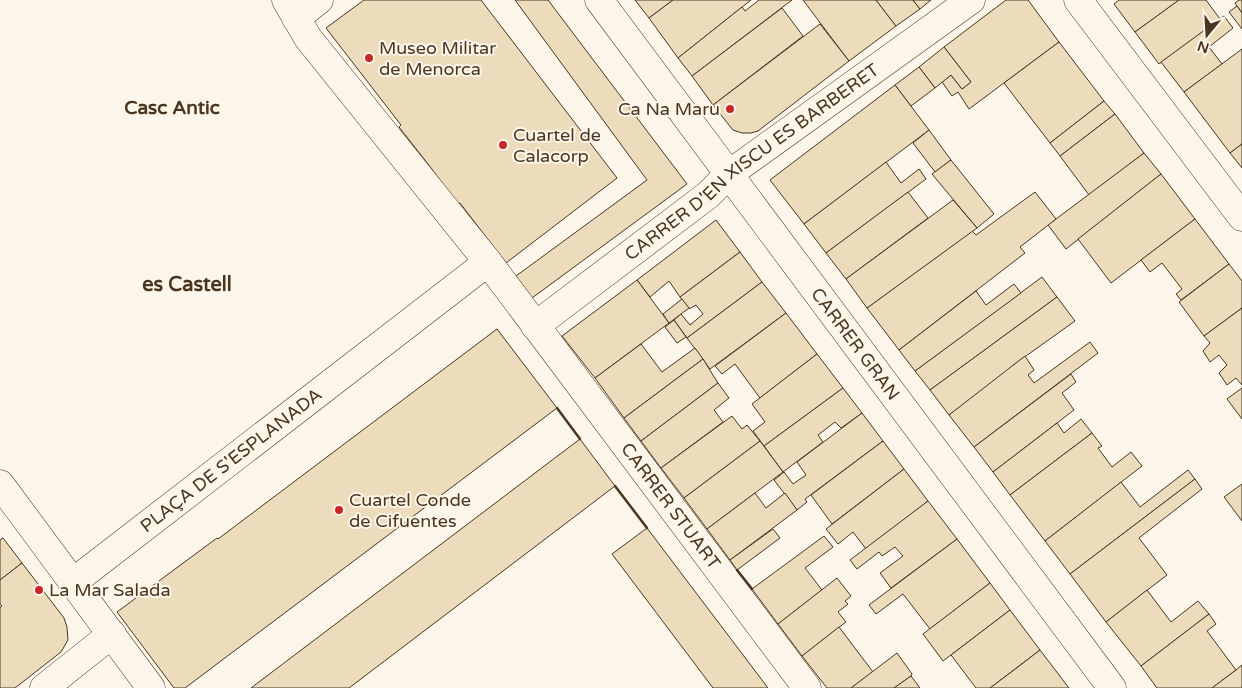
<svg xmlns="http://www.w3.org/2000/svg" width="1242" height="688" font-family="'Varela Round',sans-serif">
  <rect width="100%" height="100%" fill="#fbf6e9"/>
  <g fill="#ecdcbc" stroke="#4a3520">
    <path d="M364,0H481L617,178L506,263L460,203L458,204L428,164L399,127L401,125L326,28Z"/>
    <path d="M515,0H548L687,184L532,298L516,276L647,180Z"/>
    <path d="M635,0H673L649,18Z"/>
    <path d="M673,0H751L678,58L649,18Z"/>
    <path d="M759,0H792L692,76L678,58L742,7L745,11Z"/>
    <path d="M803,0H876L896,26L849,61Z"/>
    <path d="M876,0H913L920,9L896,26Z"/>
    <path d="M913,0H931L920,9Z"/>
    <path d="M1006,0H1028L1059,42L969,109L958,92L952,96L942,82L951,75L962,89L971,82L944,47Z"/>
    <path d="M1119,0H1179L1135,32L1114,4Z"/>
    <path d="M1179,0H1206L1220,19L1159,64L1135,32Z"/>
    <path d="M1239,0H1242V13L1235,3Z"/>
    <path d="M1237,6L1242,13V29L1229,12Z"/>
    <path d="M782,8L803,36L713,105L692,76Z"/>
    <path d="M1224,16L1233,28L1209,47L1222,64L1184,92L1161,62Z"/>
    <path d="M820,24L849,61L758,131L751,133H742L733,130L713,105Z"/>
    <path d="M1059,42L1104,101L1050,143L1004,83Z"/>
    <path d="M944,47L971,82L962,89L951,75L935,88L919,67Z"/>
    <path d="M1242,49V144L1230,153L1184,92Z"/>
    <path d="M919,67L935,88L911,106L895,85Z"/>
    <path d="M895,85L929,130L804,224L770,180Z"/>
    <path d="M1104,101L1115,114L1060,156L1050,143Z"/>
    <path d="M1115,114L1144,153L1089,195L1060,156Z"/>
    <path d="M929,130L951,160L935,172L913,143Z"/>
    <path d="M1242,144V168L1230,153Z"/>
    <path d="M1144,153L1161,174L1066,249L1048,225Z"/>
    <path d="M951,160L994,214L977,228L932,174Z"/>
    <path d="M886,162L901,183L919,169L926,179L826,253L804,224Z"/>
    <path d="M1161,174L1195,219L1111,283L1078,239Z"/>
    <path d="M908,192L928,218L846,279L826,253Z"/>
    <path d="M1035,192L1056,219L1020,247L1025,253L899,350L867,308L972,231L976,235Z"/>
    <path d="M953,200L977,228L867,308L846,279Z"/>
    <path d="M1195,219L1229,264L1181,300L1176,294L1182,289L1162,263L1150,272L1141,260Z"/>
    <path d="M716,220L740,252L680,297L669,281L650,297L637,280Z"/>
    <path d="M740,252L762,282L687,338L674,320L681,314L690,325L703,314L696,305L689,309L680,297Z"/>
    <path d="M1229,264L1242,281V308L1204,336L1179,302Z"/>
    <path d="M1042,277L1057,297L930,390L915,371Z"/>
    <path d="M637,280L669,323L595,378L562,336Z"/>
    <path d="M762,282L786,313L710,369L687,338Z"/>
    <path d="M1014,284L1021,293L915,371L899,350L976,291L986,305Z"/>
    <path d="M1057,297L1075,321L1012,366L1013,367L949,415L930,390Z"/>
    <path d="M682,299L689,308L669,323L663,314Z"/>
    <path d="M1242,308V385L1236,378L1227,385L1219,373L1227,365L1219,355L1210,362L1203,351L1210,343L1204,336Z"/>
    <path d="M786,313L817,354L760,398L735,364L722,374L715,366Z"/>
    <path d="M674,320L686,337L677,343L665,327Z"/>
    <path d="M497,329L557,408L185,688H174L117,612L217,538L218,539Z"/>
    <path d="M1090,342L1098,353L974,447L949,415L1025,356L1034,370L1028,375L1034,383Z"/>
    <path d="M641,344L662,372L695,348L703,359L624,418L595,378Z"/>
    <path d="M817,354L843,388L764,446L753,431L765,422L752,404Z"/>
    <path d="M703,359L718,383L641,441L624,418Z"/>
    <path d="M1071,374L1076,382L1062,393L1074,410L993,472L974,447Z"/>
    <path d="M718,383L729,398L714,410L723,422L661,468L641,441Z"/>
    <path d="M843,388L862,413L841,428L835,422L818,435L823,442L783,472L764,446Z"/>
    <path d="M1242,388V419L1227,399Z"/>
    <path d="M862,413L883,441L805,499L807,502L797,510L774,480L784,472L793,484L806,475L797,462Z"/>
    <path d="M732,416L742,429L747,425L760,441L684,498L661,468Z"/>
    <path d="M1081,419L1092,433L1010,495L993,472L1057,423L1064,433Z"/>
    <path d="M1092,433L1102,446L1098,448L1112,467L1131,452L1142,466L1045,541L1010,495Z"/>
    <path d="M580,439L615,486L349,688H251Z"/>
    <path d="M760,441L783,472L707,529L684,498Z"/>
    <path d="M883,441L904,469L832,524L811,495Z"/>
    <path d="M904,469L928,501L866,549L853,532L838,544L826,529Z"/>
    <path d="M1188,470L1195,479L1070,574L1045,541L1121,482L1140,507Z"/>
    <path d="M1195,479L1202,489L1139,538L1167,575L1106,622L1070,574Z"/>
    <path d="M1242,484V521L1224,497Z"/>
    <path d="M755,493L766,508L785,493L797,510L730,560L707,529Z"/>
    <path d="M928,501L957,539L891,588L880,573L903,556L895,547L882,556L879,552L857,569L850,560Z"/>
    <path d="M647,528L768,688H713L612,554Z"/>
    <path d="M773,529L780,538L737,570L730,560Z"/>
    <path d="M824,536L833,547L805,568L822,590L778,624L752,589Z"/>
    <path d="M3,538L22,563L0,580V540Z"/>
    <path d="M957,539L990,583L930,629L903,594L876,614L869,605Z"/>
    <path d="M22,563L64,618L67,627L68,640L61,652L15,688H0V607L2,606L0,604V580Z"/>
    <path d="M837,578L851,596L845,601L848,604L838,612L846,622L802,656L778,624Z"/>
    <path d="M990,583L1010,610L943,661L923,634Z"/>
    <path d="M1147,590L1171,622L1198,601L1209,614L1141,666L1106,622Z"/>
    <path d="M1010,610L1040,650L990,688H976L951,655Z"/>
    <path d="M1209,614L1216,624L1207,631L1236,670L1212,688H1157L1141,666Z"/>
    <path d="M839,627L873,672L851,688H827L802,656Z"/>
    <path d="M1040,650L1069,688H990L1014,670Z"/>
    <path d="M897,653L912,674L911,676L894,688H851Z"/>
    <path d="M1242,665V688H1212L1236,670Z"/>
    <path d="M911,676L920,688H894Z"/>
  </g>
  <g fill="none" stroke-linecap="round" stroke-linejoin="round">
    <g stroke="#4a3520" stroke-width="29">
      <g id="minor">
        <path id="s1" d="M286,0L308,38L488,262L807,688"/>
        <path id="s2" d="M599,0L1112,688"/>
        <path d="M1078,0L1242,217"/>
        <path d="M296,18L319,0"/>
        <path id="s3" d="M535,326L708,195L729,174L971,0"/>
        <path d="M0,484L151,688"/>
        <path id="s4" d="M72,583L488,262"/>
        <path d="M44,688L112,634"/>
      </g>
    </g>
    <use href="#minor" stroke="#fbf6e9" stroke-width="28"/>
    <g stroke="#4a3520" stroke-width="2.5">
      <path d="M557,408L580,439"/>
      <path d="M615,486L647,528"/>
      <path d="M737,570L752,589"/>
    </g>
  </g>
  <g fill="#c62828" stroke="#fbf6e9" stroke-width="2">
    <circle cx="369" cy="58" r="5"/>
    <circle cx="730" cy="109" r="5"/>
    <circle cx="503" cy="145" r="5"/>
    <circle cx="339" cy="510" r="5"/>
    <circle cx="39" cy="590" r="5"/>
  </g>
  <g text-anchor="middle" dominant-baseline="central" stroke-width="4" stroke-linejoin="round" paint-order="stroke">
    <g font-size="18" fill="#4a3520" stroke="#fbf6e9" text-anchor="start">
      <text x="379" y="48">Museo Militar<tspan x="379" dy="21">de Menorca</tspan></text>
      <text x="720" y="109" text-anchor="end">Ca Na Maru</text>
      <text x="513" y="135">Cuartel de<tspan x="513" dy="21">Calacorp</tspan></text>
      <text x="349" y="500">Cuartel Conde<tspan x="349" dy="21">de Cifuentes</tspan></text>
      <text x="49" y="590">La Mar Salada</text>
    </g>
    <g font-size="18" fill="#4a3520" stroke="#fbf6e9">
      <text stroke="none"><textPath href="#s3" startOffset="272">CARRER D'EN XISCU ES BARBERET</textPath></text>
      <text stroke="none"><textPath href="#s2" startOffset="429">CARRER GRAN</textPath></text>
      <text stroke="none"><textPath href="#s4" startOffset="201">PLAÇA DE S'ESPLANADA</textPath></text>
      <text stroke="none"><textPath href="#s1" startOffset="636">CARRER STUART</textPath></text>
    </g>
    <g font-size="19" font-weight="bold" fill="#4a3520" stroke="#fbf6e9">
      <text x="172" y="108">Casc Antic</text>
    </g>
    <g font-size="20" font-weight="bold" fill="#4a3520" stroke="#fbf6e9">
      <text x="187" y="285">es Castell</text>
    </g>
  </g>
  <g transform="translate(1207 35) rotate(198)" stroke="#fbf6e9" stroke-width="4" paint-order="stroke">
  <path d="M0-4L9 19L0 12L-9 19Z" fill="#4a3520"/>
  <text y="-8" font-size="14" font-weight="bold" text-anchor="middle" fill="#4a3520">N</text>
  </g>
</svg>
